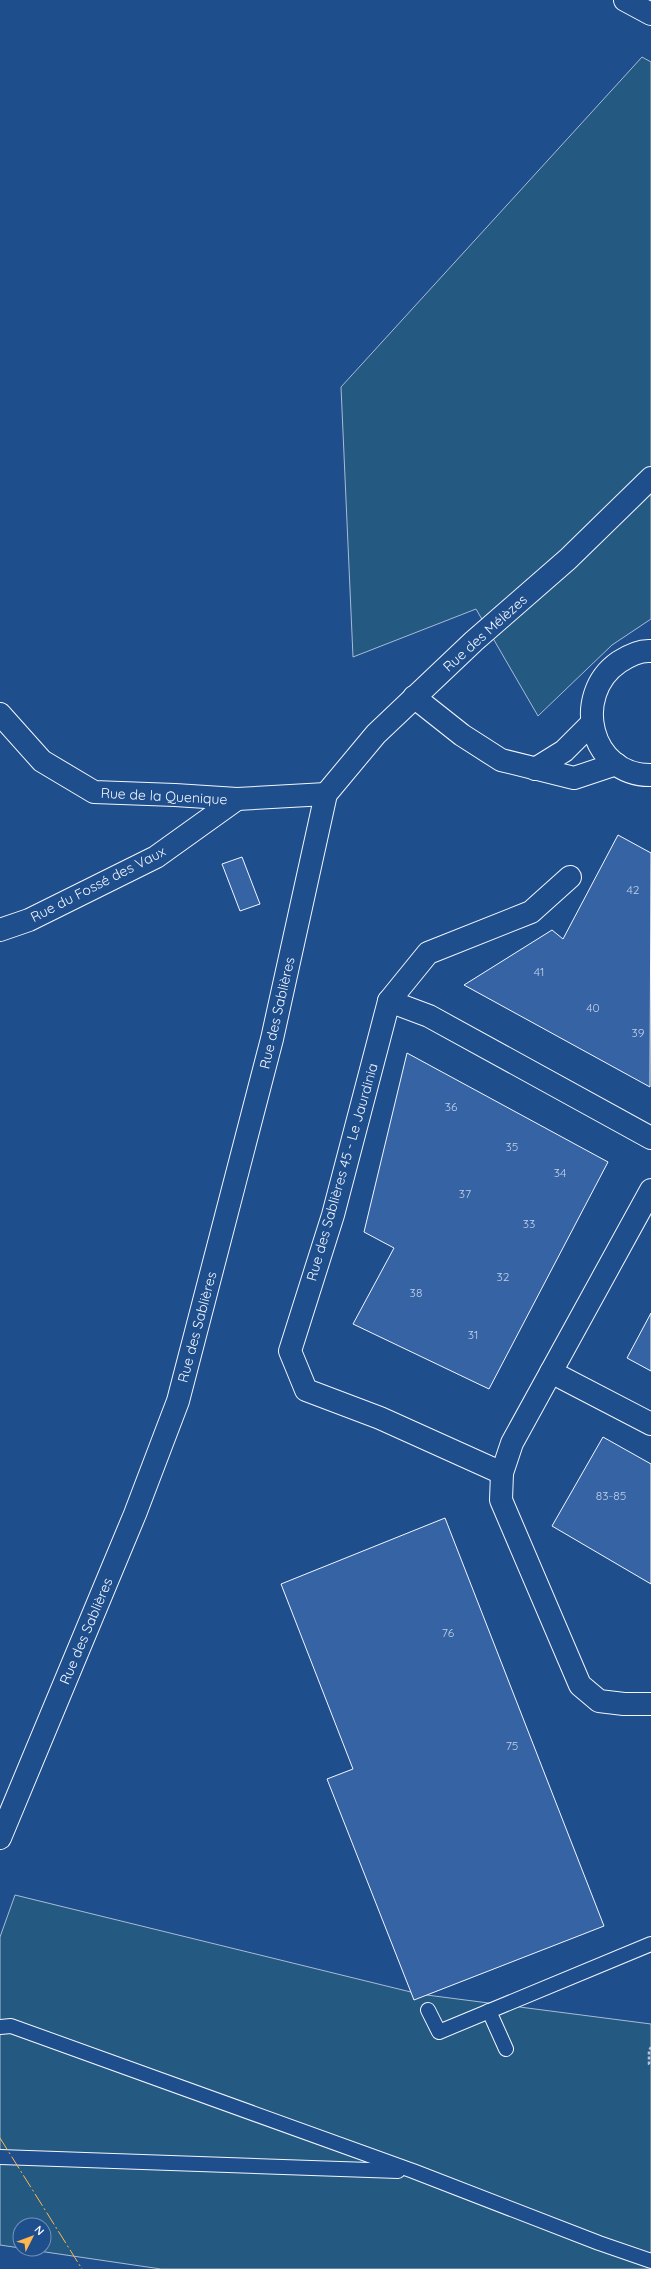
<svg xmlns="http://www.w3.org/2000/svg" width="651" height="2269" font-family="Quicksand,sans-serif">
  <rect width="100%" height="100%" fill="#1f4e8c"/>
  <g fill="#245a82" stroke="#a8bbd7">
    <path d="M642,57L651,62V619L612,645L538,716L476,609L353,657L341,387Z"/>
    <path d="M15,1895L419,1994L651,2024V2269H161L25,2249H44V2225H20V2248L0,2245V1937Z"/>
  </g>
  <g fill="#3563a3" stroke="#f2f6ff">
    <path d="M618,835L651,853L650,1087L464,985L552,930L563,939Z"/>
    <path d="M242,857L260,904L240,911L222,864Z"/>
    <path d="M407,1053L608,1162L489,1389L353,1324L394,1248L364,1232Z"/>
    <path d="M651,1313V1371L627,1358Z"/>
    <path d="M603,1437L651,1464V1584L552,1526Z"/>
    <path d="M445,1518L604,1926L414,2000L327,1779L353,1769L281,1584Z"/>
  </g>
  <g fill="none" stroke-linecap="round" stroke-linejoin="round">
    <g stroke="#f2f6ff" stroke-width="16">
      <g id="service">
        <path d="M428,2010L439,2032L651,1944"/>
        <path d="M489,2011L506,2049"/>
        <path d="M0,2027L11,2026L413,2171L599,2243L651,2261"/>
        <path d="M0,2157L398,2171"/>
      </g>
    </g>
    <g stroke="#f2f6ff" stroke-width="24">
      <g id="minor">
        <path d="M0,714L42,761L94,792L175,795L237,799L326,794"/>
        <path d="M0,930L29,920L156,857L237,799"/>
        <path d="M389,1001L429,1016L651,1138"/>
        <path d="M651,1190L512,1443L502,1473L501,1500L580,1685L599,1701L624,1704H651"/>
        <path d="M551,1372L651,1424"/>
        <path d="M502,1473L380,1418L306,1390L290,1351L333,1215L389,1001L428,953L531,912L570,877"/>
      </g>
    </g>
    <g stroke="#f2f6ff" stroke-width="24">
      <g id="tertiary">
        <path d="M651,651C640,650 628,656 619,662C571,695 590,776 651,775"/>
        <path d="M414,697L462,735L501,760L574,778L616,764"/>
        <path d="M535,769L564,751L591,724"/>
        <path d="M0,1838L135,1514L178,1401L272,1039L326,794L376,734L474,641L568,559L651,478"/>
      </g>
    </g>
    <g stroke="#f2f6ff" stroke-width="24">
      <path id="trunk" d="M625,0L651,14"/>
    </g>
    <path stroke="#b3c4dc" stroke-width="2.5" stroke-dasharray="3 2" stroke-linecap="butt" d="M651,2047L649,2051V2064L651,2065"/>
    <use href="#service" stroke="#1f4e8c" stroke-width="14"/>
    <use href="#minor" stroke="#1f4e8c" stroke-width="22"/>
    <use href="#tertiary" stroke="#1f4e8c" stroke-width="22"/>
    <use href="#trunk" stroke="#1f4e8c" stroke-width="22"/>
    <path stroke="#ffb74d" stroke-width="1" stroke-dasharray="14 3 2 3" stroke-linecap="butt" d="M0,2138L82,2269"/>
  </g>
  <g text-anchor="middle" dominant-baseline="central" stroke-width="3" stroke-linejoin="round" paint-order="stroke">
    <g font-size="12" fill="#c3d1e8">
      <text x="633" y="889">42</text>
      <text x="539" y="971">41</text>
      <text x="593" y="1007">40</text>
      <text x="638" y="1032">39</text>
      <text x="451" y="1106">36</text>
      <text x="512" y="1146">35</text>
      <text x="560" y="1172">34</text>
      <text x="465" y="1193">37</text>
      <text x="529" y="1223">33</text>
      <text x="503" y="1276">32</text>
      <text x="416" y="1292">38</text>
      <text x="473" y="1334">31</text>
      <text x="611" y="1495">83-85</text>
      <text x="448" y="1632">76</text>
      <text x="512" y="1745">75</text>
    </g>
    <g font-size="14" fill="#f2f6ff" stroke="#1f4e8c">
      <text transform="translate(485 633) rotate(-42)">Rue des Mélèzes</text>
      <text transform="translate(164 796) rotate(3)">Rue de la Quenique</text>
      <text transform="translate(98 884) rotate(-27)">Rue du Fossé des Vaux</text>
      <text transform="translate(277 1013) rotate(-77)">Rue des Sablières</text>
      <text transform="translate(342 1172) rotate(-74)">Rue des Sablières 45 - Le Jaurdinia</text>
      <text transform="translate(197 1327) rotate(-75)">Rue des Sablières</text>
      <text transform="translate(86 1631) rotate(-67)">Rue des Sablières</text>
    </g>
  </g>
  <g transform="translate(32 2237) rotate(48)"><circle r="19" fill="#1f4e8c" stroke="#7391ba"/>
  <path d="M0-3L7 15L0 10L-7 15Z" fill="#ffb74d"/>
  <text y="-6" font-size="11" font-weight="bold" text-anchor="middle" fill="#f2f6ff">N</text>
  </g>
</svg>
